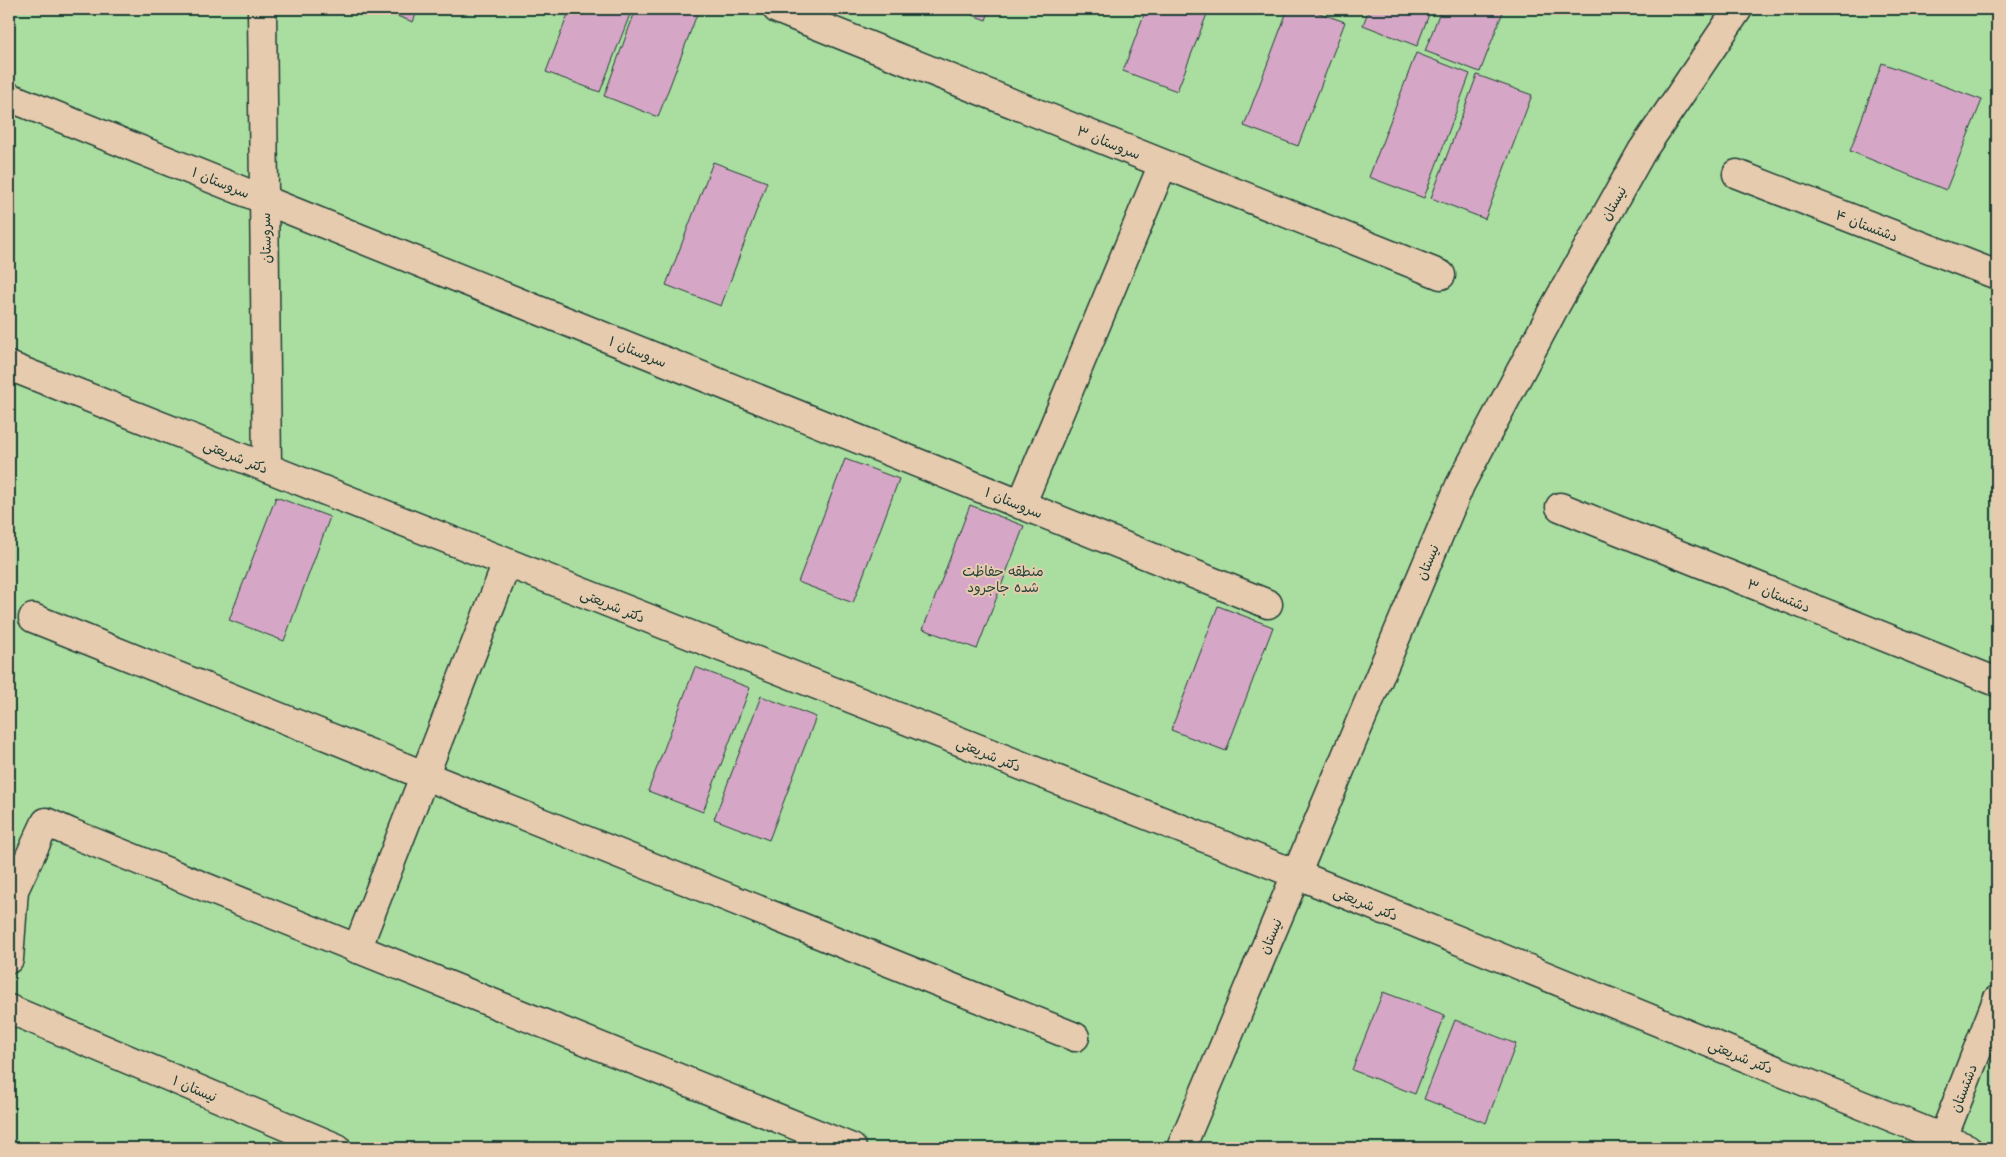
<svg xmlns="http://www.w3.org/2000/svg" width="2006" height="1157" font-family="Mali,'Playpen Sans Arabic',sans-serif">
  <rect width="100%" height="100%" fill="#e3c4b3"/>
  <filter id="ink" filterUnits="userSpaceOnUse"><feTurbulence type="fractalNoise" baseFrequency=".02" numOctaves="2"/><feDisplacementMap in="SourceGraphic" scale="10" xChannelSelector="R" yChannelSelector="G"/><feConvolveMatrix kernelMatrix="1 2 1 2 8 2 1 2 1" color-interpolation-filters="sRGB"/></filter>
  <g filter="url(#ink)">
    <rect fill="#aadea0" stroke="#648e6a" x="9" y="9" width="1988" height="1139"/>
    <g fill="#d6a6c7" stroke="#1f3d34">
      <path d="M378,9H418L413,22Z"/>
      <path d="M570,9H632L600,92L546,72Z"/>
      <path d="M636,9H699L658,117L604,96Z"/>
      <path d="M956,9H990L986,20Z"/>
      <path d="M1146,9H1209L1177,91L1123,71Z"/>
      <path d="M1288,9H1308L1345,22L1298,146L1244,126Z"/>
      <path d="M1369,9H1431L1417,46L1363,25Z"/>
      <path d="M1441,9H1504L1480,72L1425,51Z"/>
      <path d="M1416,53L1470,74L1424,198L1369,177Z"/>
      <path d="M1882,63L1982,100L1946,190L1850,151Z"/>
      <path d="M1477,75L1532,95L1485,219L1431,198Z"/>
      <path d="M713,162L767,182L721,306L666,285Z"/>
      <path d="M845,459L899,479L853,603L798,582Z"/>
      <path d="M276,497L330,517L284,641L229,620Z"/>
      <path d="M970,505L1024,526L977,649L923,629Z"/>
      <path d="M1218,606L1273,627L1226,751L1171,730Z"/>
      <path d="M695,667L750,688L703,812L648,791Z"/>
      <path d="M761,696L816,717L769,840L714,819Z"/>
      <path d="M1383,992L1445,1015L1415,1094L1352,1070Z"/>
      <path d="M1455,1020L1516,1044L1486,1123L1424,1099Z"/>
    </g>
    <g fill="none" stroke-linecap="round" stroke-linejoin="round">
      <g stroke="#1f3d34" stroke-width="31">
        <g id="minor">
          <path d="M777,9L1441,275"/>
          <path d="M9,97L1268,604"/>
          <path d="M1737,174L1997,275"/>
          <path d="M1021,505L1163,164"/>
          <path d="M1560,507L1997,682"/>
          <path d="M33,618L1075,1037"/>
          <path d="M357,949L507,563"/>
          <path d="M9,959L14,890L46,822L71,833L852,1148"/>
          <path d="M9,1009L337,1148"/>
          <path d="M1939,1148L1997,1000"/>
        </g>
      </g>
      <g stroke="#1f3d34" stroke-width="31">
        <g id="tertiary">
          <path d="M262,9L267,468"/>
          <path d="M9,366L1296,874L1967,1148"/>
          <path d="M1181,1148L1460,485L1553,310L1642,151L1738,9"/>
        </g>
      </g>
      <use href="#minor" stroke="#e6cbae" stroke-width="28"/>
      <use href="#tertiary" stroke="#e6cbae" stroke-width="28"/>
    </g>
  </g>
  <g text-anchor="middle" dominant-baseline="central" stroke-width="4" stroke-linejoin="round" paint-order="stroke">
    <g font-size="14" fill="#1f3d34" stroke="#e6cbae">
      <text transform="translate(1109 142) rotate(22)">سروستان ۳</text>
      <text transform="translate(221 182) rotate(22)">سروستان ۱</text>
      <text transform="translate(1613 203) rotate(-60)">نیستان</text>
      <text transform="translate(1867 225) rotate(21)">دشتستان ۴</text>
      <text transform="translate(265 238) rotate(-91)">سروستان</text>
      <text transform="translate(638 351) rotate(22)">سروستان ۱</text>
      <text transform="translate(236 456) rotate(22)">دکتر شریعتی</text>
      <text transform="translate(1014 502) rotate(22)">سروستان ۱</text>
      <text transform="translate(1427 562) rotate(-67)">نیستان</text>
      <text transform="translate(1779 595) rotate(22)">دشتستان ۳</text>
      <text transform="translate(613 605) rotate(22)">دکتر شریعتی</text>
      <text transform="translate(989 754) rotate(22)">دکتر شریعتی</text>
      <text transform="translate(1366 903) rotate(22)">دکتر شریعتی</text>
      <text transform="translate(1270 936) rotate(-67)">نیستان</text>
      <text transform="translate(1741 1056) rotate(22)">دکتر شریعتی</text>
      <text transform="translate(195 1088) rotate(23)">نیستان ۱</text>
      <text transform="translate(1963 1088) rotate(-69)">دشتستان</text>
    </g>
    <g font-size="14" fill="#264539" stroke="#e6cbae">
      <text x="1003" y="570">منطقه حفاظت<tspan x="1003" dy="16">شده جاجرود</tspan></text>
    </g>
  </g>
  <rect width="2006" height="1157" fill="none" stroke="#e6cbae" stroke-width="30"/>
  <rect x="15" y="15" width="1976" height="1127" fill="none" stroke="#1f3d34" stroke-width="2" filter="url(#ink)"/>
</svg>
